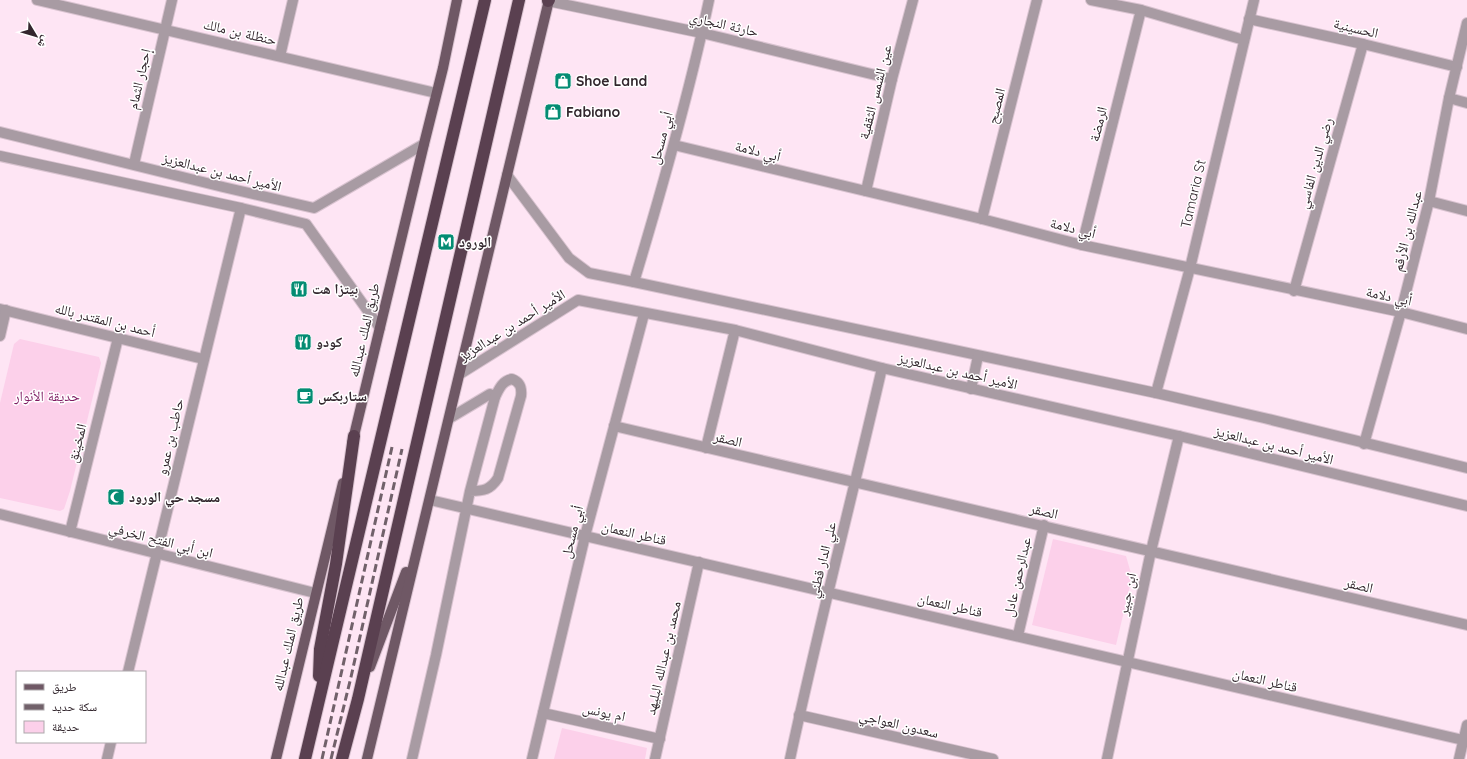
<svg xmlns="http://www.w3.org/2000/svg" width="1467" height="759" font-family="Quicksand,'Noto Naskh Arabic',sans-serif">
  <rect width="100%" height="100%" fill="#fee5f4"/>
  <g fill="#fcd0ea">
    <path d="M20,339L99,357L101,363L70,491L64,509L60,511L0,498V403L14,344Z"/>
    <path d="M1053,539L1126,556L1132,577L1116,645L1032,625Z"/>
    <path d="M562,728L647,748L645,759H554Z"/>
  </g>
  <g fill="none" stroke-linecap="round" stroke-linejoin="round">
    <g stroke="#d9c3d0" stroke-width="12">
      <g id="minor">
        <path d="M37,0L436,93"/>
        <path d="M1091,0L1141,10L1244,40"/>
        <path d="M548,1L702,33L892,79"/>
        <path d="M1249,19L1363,44L1457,67"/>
        <path d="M280,56L293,0"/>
        <path d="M1449,98L1467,103"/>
        <path d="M0,132L223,187L314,208L424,144"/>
        <path d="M674,145L982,219L1082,245L1401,312L1467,329"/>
        <path d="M0,156L241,208L306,224L380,328"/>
        <path d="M134,164L172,0"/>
        <path d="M507,175L569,258L589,273L634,282L1156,393L1264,418L1467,468"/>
        <path d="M866,191L892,79L913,0"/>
        <path d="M1429,201L1467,211"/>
        <path d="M982,219L1037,0"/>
        <path d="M1082,245L1141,10"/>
        <path d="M634,282C662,189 689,95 709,0"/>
        <path d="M1294,291L1363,44"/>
        <path d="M0,309L203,359"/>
        <path d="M0,336L6,310"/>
        <path d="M460,374L578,300L735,330L882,368L1179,436L1467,506"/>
        <path d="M971,389L978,356"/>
        <path d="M1156,393L1190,268L1254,0"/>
        <path d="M450,418L490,394L495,397"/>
        <path d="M614,426L1467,625"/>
        <path d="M1364,444L1401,312L1429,201L1449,98L1467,23"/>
        <path d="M706,448L735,330"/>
        <path d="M430,500C775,578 1119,660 1463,740"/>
        <path d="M0,514L315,593"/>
        <path d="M70,532L118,338"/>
        <path d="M1018,635L1044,525"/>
        <path d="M128,672L241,208"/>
        <path d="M543,713L660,739"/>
        <path d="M799,715L993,759"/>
        <path d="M107,759L111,742"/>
        <path d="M412,759L436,655L470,491L495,397C499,389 502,381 512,379C520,382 522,387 521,396L498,478C490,490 484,491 470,491"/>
        <path d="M532,759L585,536L644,314"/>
        <path d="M655,759L699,562"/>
        <path d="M790,759C818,628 852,498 882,368"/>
        <path d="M1107,759L1151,551L1179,436"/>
        <path d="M1459,759L1467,725"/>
      </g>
    </g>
    <g stroke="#d9c3d0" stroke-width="12">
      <g id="major">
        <path d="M352,444L424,144L443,68L457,0"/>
        <path d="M370,667L406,572"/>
        <path d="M276,759L343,483"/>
        <path d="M367,759L549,0"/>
      </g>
    </g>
    <g stroke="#d9c3d0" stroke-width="14">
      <g id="highway">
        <path d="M548,1L549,0"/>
        <path d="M319,676L320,649L336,564L354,436"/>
        <path d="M305,759L485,0"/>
        <path d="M342,759L358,699L519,0"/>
      </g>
    </g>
    <use href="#minor" stroke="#a89ba3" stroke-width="10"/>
    <use href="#major" stroke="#6f5865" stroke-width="10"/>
    <use href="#highway" stroke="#5a4050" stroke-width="12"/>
    <g stroke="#71616a" stroke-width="3" stroke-dasharray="8 4" stroke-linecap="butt">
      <path d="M322,759L392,447"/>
      <path d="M331,759L351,677L402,449"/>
    </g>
  </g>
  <defs>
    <g id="shop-square" transform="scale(0.9)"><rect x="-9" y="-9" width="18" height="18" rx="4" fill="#048c73" stroke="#fff"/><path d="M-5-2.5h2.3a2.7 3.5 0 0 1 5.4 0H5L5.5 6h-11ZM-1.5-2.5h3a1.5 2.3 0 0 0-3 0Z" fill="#fff"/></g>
    <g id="metro-square" transform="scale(0.9)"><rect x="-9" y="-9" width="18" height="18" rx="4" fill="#048c73" stroke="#fff"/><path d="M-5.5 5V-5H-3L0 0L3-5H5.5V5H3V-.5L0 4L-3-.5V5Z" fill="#fff"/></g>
    <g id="restaurant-square" transform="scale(0.9)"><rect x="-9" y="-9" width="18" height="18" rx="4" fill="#048c73" stroke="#fff"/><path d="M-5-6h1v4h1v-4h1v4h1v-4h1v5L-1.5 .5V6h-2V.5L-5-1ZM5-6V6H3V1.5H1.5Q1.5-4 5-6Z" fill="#fff"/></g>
    <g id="cafe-square" transform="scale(0.9)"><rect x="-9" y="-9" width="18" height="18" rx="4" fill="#048c73" stroke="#fff"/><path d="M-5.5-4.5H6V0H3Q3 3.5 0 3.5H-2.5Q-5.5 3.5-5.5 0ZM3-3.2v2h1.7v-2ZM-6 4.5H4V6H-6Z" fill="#fff"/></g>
    <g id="mosque-square" transform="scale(0.9)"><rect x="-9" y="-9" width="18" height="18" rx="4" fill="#048c73" stroke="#fff"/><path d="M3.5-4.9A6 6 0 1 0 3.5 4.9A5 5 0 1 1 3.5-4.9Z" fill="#fff"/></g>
  </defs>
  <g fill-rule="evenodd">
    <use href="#shop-square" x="563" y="81"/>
    <use href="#shop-square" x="553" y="112"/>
    <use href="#metro-square" x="446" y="242"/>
    <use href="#restaurant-square" x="299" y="289"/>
    <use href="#restaurant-square" x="303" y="342"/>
    <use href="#cafe-square" x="305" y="396"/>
    <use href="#mosque-square" x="116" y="497"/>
  </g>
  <g text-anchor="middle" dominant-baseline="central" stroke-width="3" stroke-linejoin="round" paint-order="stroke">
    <g font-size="14" fill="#32262d" stroke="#fff">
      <text transform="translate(724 24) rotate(13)">حارثة النجاري</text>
      <text transform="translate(1356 28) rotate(13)">الحسينية</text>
      <text transform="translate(240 32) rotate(13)">حنظلة بن مالك</text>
      <text transform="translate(139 79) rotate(-77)">إحجار الثمام</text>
      <text transform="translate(875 92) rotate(-76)">عين الشمس الثقفية</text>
      <text transform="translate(996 106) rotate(-76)">المصبح</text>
      <text transform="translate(1098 124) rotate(-76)">الرمضة</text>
      <text transform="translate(661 138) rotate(-75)">أبي مسحل</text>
      <text transform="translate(758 151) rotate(14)">أبي دلامة</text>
      <text transform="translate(1315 163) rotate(-74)">رضي الدين الفاسي</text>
      <text transform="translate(222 172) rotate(14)">الأمير أحمد بن عبدالعزيز</text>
      <text transform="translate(1193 194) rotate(-77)">Tamaria St</text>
      <text transform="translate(1073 228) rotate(14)">أبي دلامة</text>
      <text transform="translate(1407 231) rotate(-76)">عبدالله بن الأرقم</text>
      <text transform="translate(1389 296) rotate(12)">أبي دلامة</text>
      <text transform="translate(105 320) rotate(14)">أحمد بن المقتدر بالله</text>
      <text transform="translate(512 325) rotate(-32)">الأمير أحمد بن عبدالعزيز</text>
      <text transform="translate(364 330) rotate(-77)">طريق الملك عبدالله</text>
      <text transform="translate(958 371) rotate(13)">الأمير أحمد بن عبدالعزيز</text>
      <text transform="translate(170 437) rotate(-77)">حاطب بن عمرو</text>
      <text transform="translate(728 439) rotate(13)">الصقر</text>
      <text transform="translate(77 443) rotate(-76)">المخينق</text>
      <text transform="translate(1274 445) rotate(14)">الأمير أحمد بن عبدالعزيز</text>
      <text transform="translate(1044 511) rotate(13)">الصقر</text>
      <text transform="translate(572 532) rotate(-76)">أبي مسحل</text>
      <text transform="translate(634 533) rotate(13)">قناطر النعمان</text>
      <text transform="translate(161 540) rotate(14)">ابن أبي الفتح الخرفي</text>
      <text transform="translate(822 560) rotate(-76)">علي الدار قطني</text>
      <text transform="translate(1017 577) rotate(-77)">عبدالرحمن عادل</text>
      <text transform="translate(1359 585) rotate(13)">الصقر</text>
      <text transform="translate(1127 594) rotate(-78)">ابن جبير</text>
      <text transform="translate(950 605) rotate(13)">قناطر النعمان</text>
      <text transform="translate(288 644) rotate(-77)">طريق الملك عبدالله</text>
      <text transform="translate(663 658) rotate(-77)">محمد بن عبدالله البليهد</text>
      <text transform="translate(1265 680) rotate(13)">قناطر النعمان</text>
      <text transform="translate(604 712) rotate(12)">ام يونس</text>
      <text transform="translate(899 724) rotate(13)">سعدون العواجي</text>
    </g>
    <g font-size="14" font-weight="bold" fill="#32262d" stroke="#fff" text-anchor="start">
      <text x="576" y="81">Shoe Land</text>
      <text x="566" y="112">Fabiano</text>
      <text x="459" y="242">الورود</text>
      <text x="312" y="289">بيتزا هت</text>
      <text x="316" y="342">كودو</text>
      <text x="318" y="396">ستاربكس</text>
      <text x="129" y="497">مسجد حي الورود</text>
    </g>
    <g font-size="14" fill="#7d1a61" stroke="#fff">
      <text x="47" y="396">حديقة الأنوار</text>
    </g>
  </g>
  <rect x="16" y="671" width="130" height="72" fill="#ffffff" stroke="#ada8ab"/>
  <rect x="24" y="684" width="20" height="6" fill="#6f5865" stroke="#ada8ab"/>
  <text x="52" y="691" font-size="12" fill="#32262d">طريق</text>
  <rect x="24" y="704" width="20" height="6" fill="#71616a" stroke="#ada8ab"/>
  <text x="52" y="711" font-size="12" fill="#32262d">سكة حديد</text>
  <rect x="24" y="721" width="20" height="12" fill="#fcd0ea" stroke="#ada8ab"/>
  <text x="52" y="731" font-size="12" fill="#32262d">حديقة</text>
  <g transform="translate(36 36) rotate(128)" stroke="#ffffff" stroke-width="3" paint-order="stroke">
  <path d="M0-3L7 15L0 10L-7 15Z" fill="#32262d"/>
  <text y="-6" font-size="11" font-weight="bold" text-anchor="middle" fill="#32262d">ش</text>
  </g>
</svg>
